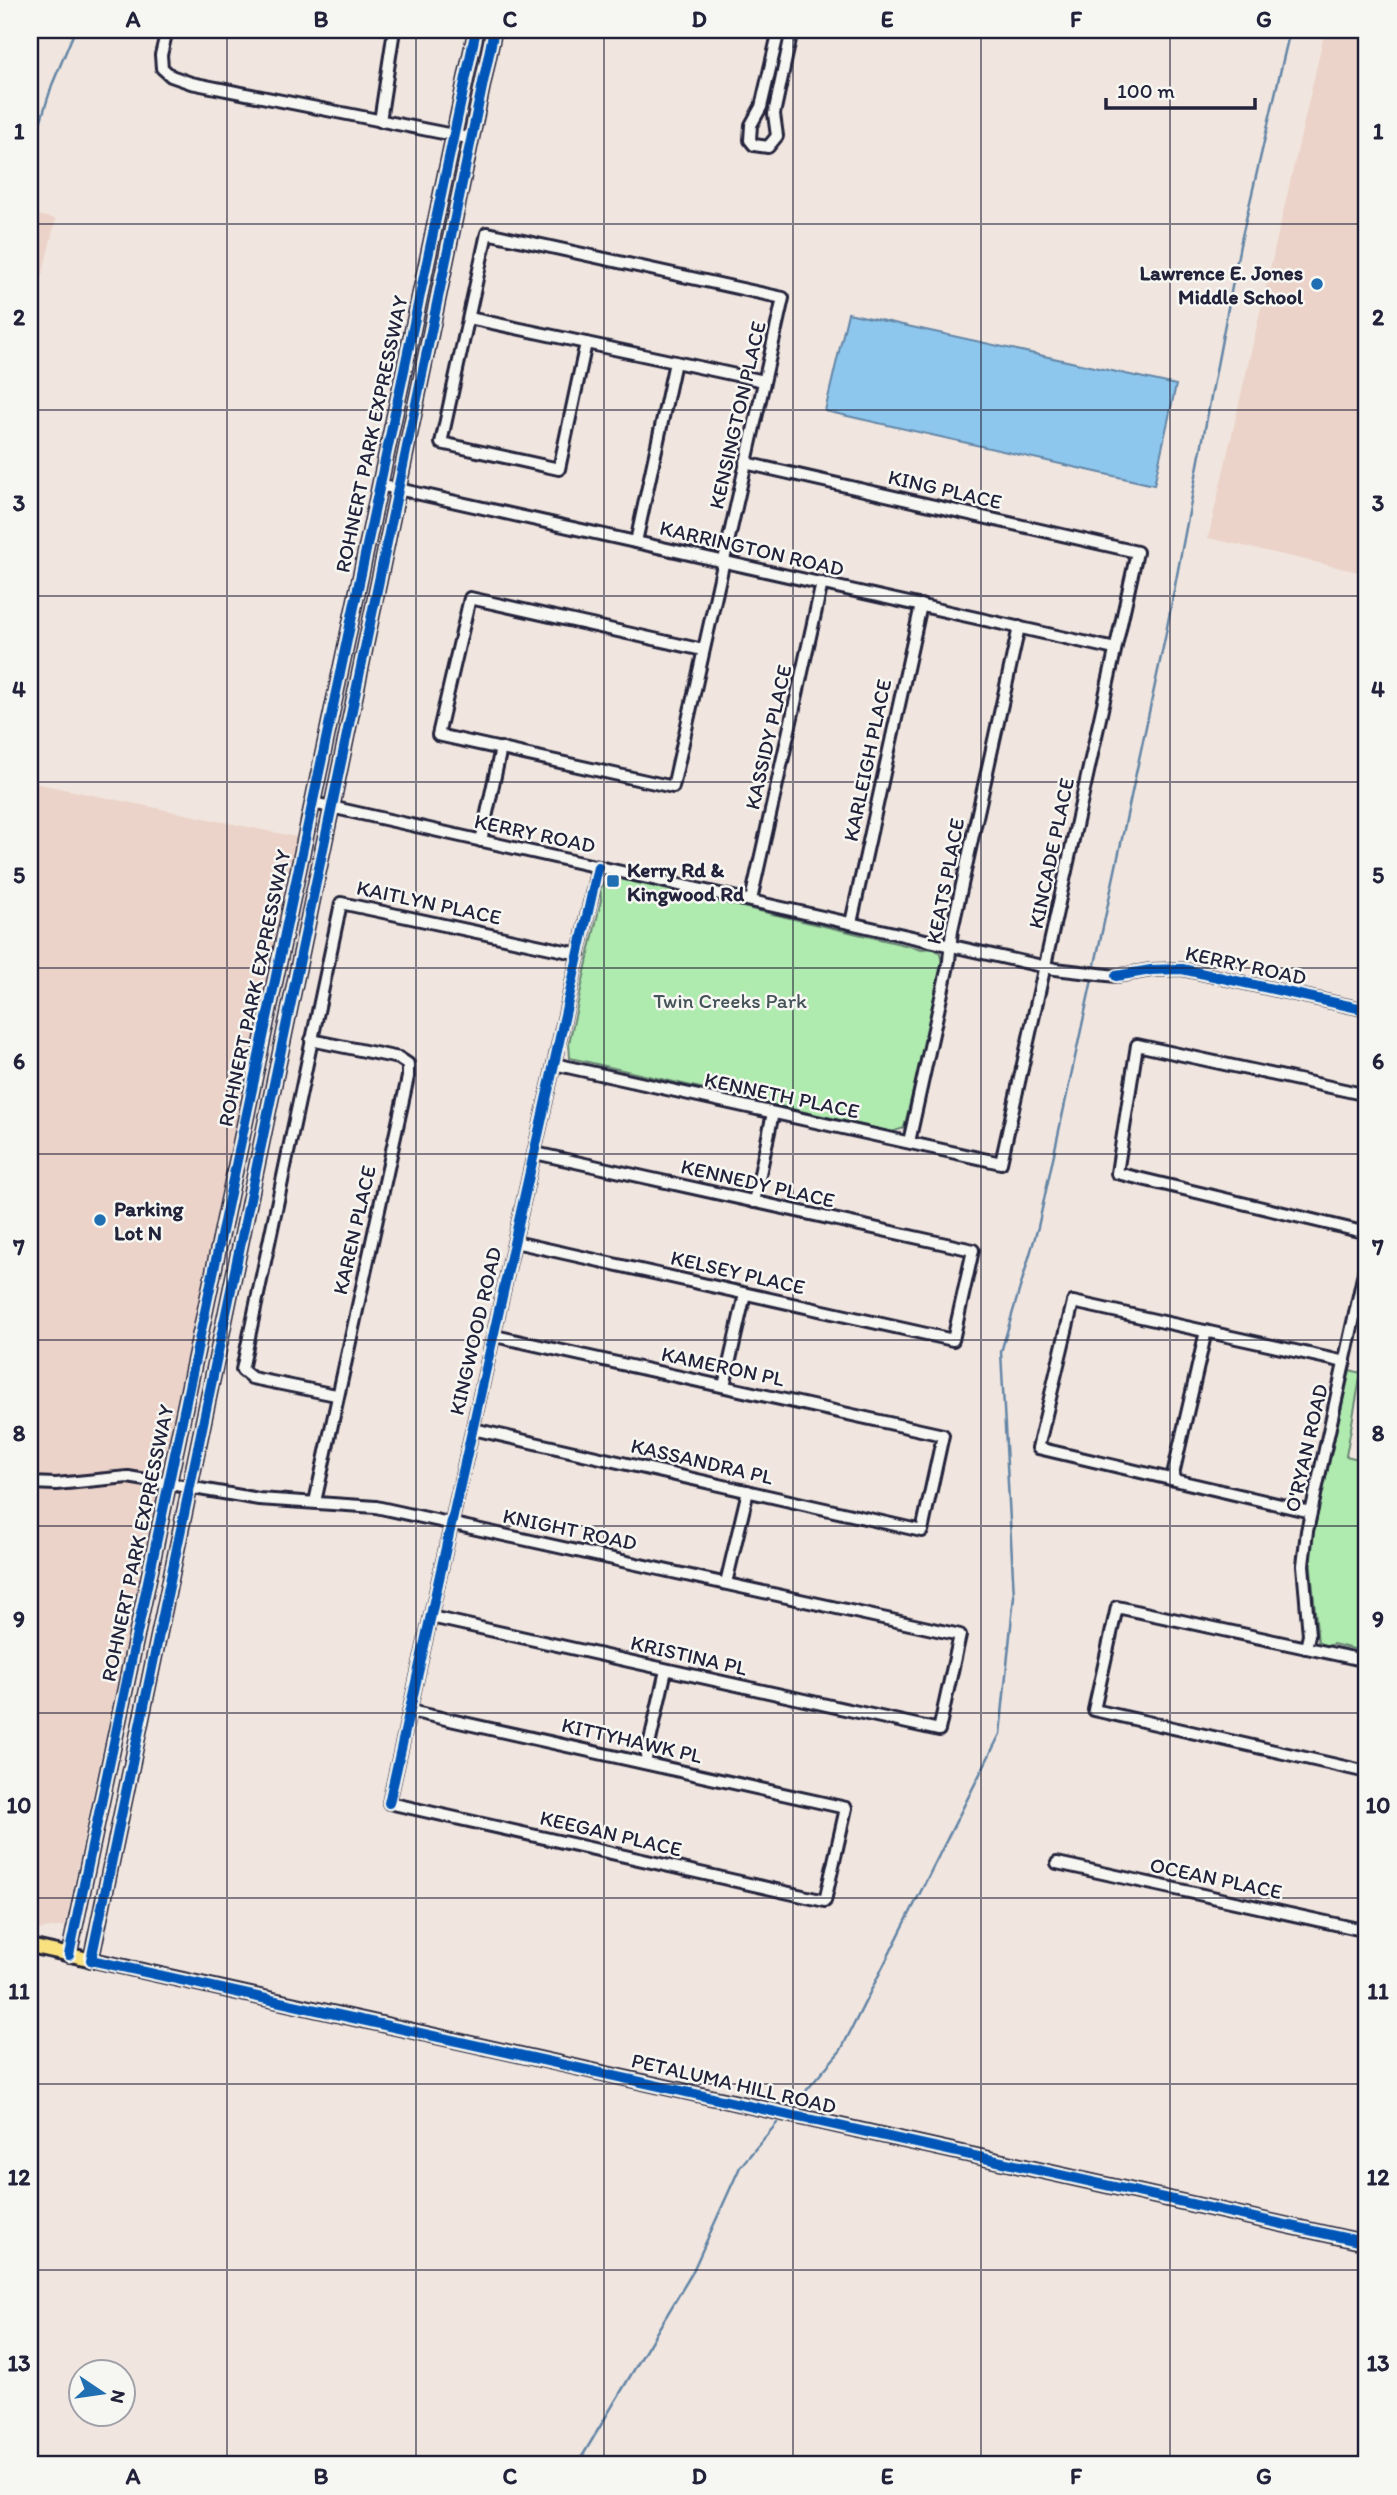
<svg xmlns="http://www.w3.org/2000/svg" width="1397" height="2495" font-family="Itim,sans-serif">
  <rect width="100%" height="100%" fill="#f1e6df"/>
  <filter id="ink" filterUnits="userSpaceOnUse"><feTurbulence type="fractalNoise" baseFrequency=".0143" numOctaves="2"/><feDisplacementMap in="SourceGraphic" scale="14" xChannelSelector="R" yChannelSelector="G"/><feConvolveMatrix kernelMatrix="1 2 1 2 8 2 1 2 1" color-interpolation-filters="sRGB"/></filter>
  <g filter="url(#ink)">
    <g fill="#ebd3c9">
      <path d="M1325,30H1367V574L1208,538Z"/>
      <path d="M30,213L56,219L30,325Z"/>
      <path d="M30,782L297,837L65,1926L30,1931Z"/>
    </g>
    <g fill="#afeaae" stroke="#688674" stroke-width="2">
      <path d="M619,878L922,949L933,948L940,953L943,968L904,1128L892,1132L570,1058L569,1043L601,900L600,888L609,879Z"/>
      <path d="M1350,1370L1361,1373L1346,1456L1367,1461V1652L1333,1644L1326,1647L1318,1642L1310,1558L1312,1540Z"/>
    </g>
    <path fill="#8ec7ed" stroke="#6385a6" stroke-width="2" d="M848,313L1176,385L1154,485L825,411Z"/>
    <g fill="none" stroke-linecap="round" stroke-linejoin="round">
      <g stroke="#6385a6" stroke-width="2.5">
        <path d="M30,155L52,85L75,30"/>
        <path d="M1094,969L1165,638L1240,245L1290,30"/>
        <path d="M794,2105L841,2050L1000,1734L1014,1596L1001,1352L1038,1227L1093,975"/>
        <path d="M577,2465L692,2273L740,2167L777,2123"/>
      </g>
      <g stroke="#22223b" stroke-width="16">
        <g id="minor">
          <path d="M167,30L161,55L162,68L171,76L191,83L463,137"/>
          <path d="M779,30L761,107L751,125L750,140L754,145L768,147L777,136L774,114L792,30"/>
          <path d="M380,121L394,30"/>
          <path d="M469,318L764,381"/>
          <path d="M586,343L559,469L441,443L487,233L783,298L673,787L438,735L470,598L703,650"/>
          <path d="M380,485L1115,649"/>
          <path d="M636,542L675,362"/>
          <path d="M313,803L1055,969L1116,976L1151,970L1182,969L1367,1010"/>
          <path d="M481,841L501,748"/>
          <path d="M751,900L822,583"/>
          <path d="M851,923L921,605"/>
          <path d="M311,1040L399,1058L408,1064V1077L315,1502"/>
          <path d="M554,1064L1001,1163L1137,552L745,463"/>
          <path d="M1367,1095L1137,1045L1117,1173L1367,1233"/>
          <path d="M909,1142L949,961L952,930L1019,627"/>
          <path d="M754,1202L773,1113"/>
          <path d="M515,1242L953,1340L973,1250L535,1153"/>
          <path d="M724,1386L745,1294"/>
          <path d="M336,1395L252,1378L242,1370L341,903L579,954"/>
          <path d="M473,1429L922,1531L943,1435L495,1336"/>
          <path d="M1172,1479L1206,1331"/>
          <path d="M30,1483L56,1484L128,1477L259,1499L376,1507L960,1635L939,1730L431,1617"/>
          <path d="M1311,1512L1038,1448L1073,1302L1345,1362"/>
          <path d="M726,1583L748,1491"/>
          <path d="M1306,1648L1309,1635L1303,1565L1307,1531L1367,1259"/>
          <path d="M1367,1661L1117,1607L1094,1710L1367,1772"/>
          <path d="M410,1711L846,1808L825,1901L389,1803L598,867"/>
          <path d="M645,1763L666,1670"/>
          <path d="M1057,1863L1367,1931"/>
        </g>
      </g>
      <g stroke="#22223b" stroke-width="18">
        <g id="major">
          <path d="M30,1946L1367,2243"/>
          <path d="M69,1955L476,30"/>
          <path d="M91,1960L494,30"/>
        </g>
      </g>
      <use href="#minor" stroke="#f6f6f2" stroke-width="10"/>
      <use href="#major" stroke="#fae180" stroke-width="12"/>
      <g stroke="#f6f6f2" stroke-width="15">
        <g id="cycleway">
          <path d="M494,30L91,1960L1367,2243"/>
          <path d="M1116,976L1151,970L1182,969L1367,1010"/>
          <path d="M389,1803L598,867"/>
          <path d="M69,1955L476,30"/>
        </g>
      </g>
      <use href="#cycleway" stroke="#0057b8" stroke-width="10"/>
    </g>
  </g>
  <path fill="none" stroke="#22223b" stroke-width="2" stroke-opacity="0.55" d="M227,30V2465M416,30V2465M604,30V2465M793,30V2465M981,30V2465M1170,30V2465M30,224H1367M30,410H1367M30,596H1367M30,782H1367M30,968H1367M30,1154H1367M30,1340H1367M30,1526H1367M30,1713H1367M30,1898H1367M30,2084H1367M30,2270H1367"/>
  <g fill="#1f6fb2" stroke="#f6f6f2" stroke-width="2.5">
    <circle cx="1317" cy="284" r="7"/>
    <rect x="606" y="874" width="14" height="14" rx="3.5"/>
    <circle cx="100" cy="1220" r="7"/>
  </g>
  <g text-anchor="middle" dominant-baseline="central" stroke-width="5" stroke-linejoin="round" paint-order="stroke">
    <g font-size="21" font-weight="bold" fill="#22223b" stroke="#f6f6f2" text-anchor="start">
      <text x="1303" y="272" text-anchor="end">Lawrence E. Jones<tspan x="1303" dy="24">Middle School</tspan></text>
      <text x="627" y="869">Kerry Rd &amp;<tspan x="627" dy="24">Kingwood Rd</tspan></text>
      <text x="114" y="1208">Parking<tspan x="114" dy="24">Lot N</tspan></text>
    </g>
    <g font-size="21" fill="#22223b" stroke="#f6f6f2">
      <text transform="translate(737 415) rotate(-77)">KENSINGTON PLACE</text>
      <text transform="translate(371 434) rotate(-78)">ROHNERT PARK EXPRESSWAY</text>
      <text transform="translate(945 489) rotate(13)">KING PLACE</text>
      <text transform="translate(752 548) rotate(13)">KARRINGTON ROAD</text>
      <text transform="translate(768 737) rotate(-77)">KASSIDY PLACE</text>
      <text transform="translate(867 760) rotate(-78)">KARLEIGH PLACE</text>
      <text transform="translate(535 833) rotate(12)">KERRY ROAD</text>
      <text transform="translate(1051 853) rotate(-78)">KINCADE PLACE</text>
      <text transform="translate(945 881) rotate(-79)">KEATS PLACE</text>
      <text transform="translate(429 902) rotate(12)">KAITLYN PLACE</text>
      <text transform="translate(1246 965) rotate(12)">KERRY ROAD</text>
      <text transform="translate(254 988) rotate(-78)">ROHNERT PARK EXPRESSWAY</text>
      <text transform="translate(782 1095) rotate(12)">KENNETH PLACE</text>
      <text transform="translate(758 1183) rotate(13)">KENNEDY PLACE</text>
      <text transform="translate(354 1230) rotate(-77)">KAREN PLACE</text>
      <text transform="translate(738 1272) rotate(13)">KELSEY PLACE</text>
      <text transform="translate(475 1331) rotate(-77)">KINGWOOD ROAD</text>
      <text transform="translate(723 1366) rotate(12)">KAMERON PL</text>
      <text transform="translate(1306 1448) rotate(-77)">O'RYAN ROAD</text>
      <text transform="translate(702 1461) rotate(13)">KASSANDRA PL</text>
      <text transform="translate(570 1529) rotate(12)">KNIGHT ROAD</text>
      <text transform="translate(137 1543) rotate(-78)">ROHNERT PARK EXPRESSWAY</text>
      <text transform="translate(689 1655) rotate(13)">KRISTINA PL</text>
      <text transform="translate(632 1740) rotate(13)">KITTYHAWK PL</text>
      <text transform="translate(611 1833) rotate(13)">KEEGAN PLACE</text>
      <text transform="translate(1216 1878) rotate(12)">OCEAN PLACE</text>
      <text transform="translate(734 2083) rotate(13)">PETALUMA HILL ROAD</text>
    </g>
    <g font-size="21" fill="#455458" stroke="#f6f6f2">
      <text x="730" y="1000">Twin Creeks Park</text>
    </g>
  </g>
  <rect width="1397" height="2495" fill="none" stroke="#f6f6f2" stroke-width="77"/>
  <g transform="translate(102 2393) rotate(103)"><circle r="33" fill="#f6f6f2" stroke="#a1a1a9" stroke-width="2"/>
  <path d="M0-5L12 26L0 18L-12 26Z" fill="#1f6fb2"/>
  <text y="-10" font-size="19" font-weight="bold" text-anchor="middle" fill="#22223b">N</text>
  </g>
  <path d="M1106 98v10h149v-10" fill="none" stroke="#22223b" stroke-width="3.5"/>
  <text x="1117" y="98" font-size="21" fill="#22223b" stroke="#f6f6f2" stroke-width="5" paint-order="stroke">100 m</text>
  <rect x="38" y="38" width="1320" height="2418" fill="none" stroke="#22223b" stroke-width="2.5"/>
  <g font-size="23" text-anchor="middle" font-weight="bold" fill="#22223b">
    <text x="133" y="27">A</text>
    <text x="321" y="27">B</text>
    <text x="510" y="27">C</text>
    <text x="699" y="27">D</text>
    <text x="887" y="27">E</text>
    <text x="1076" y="27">F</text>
    <text x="1264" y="27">G</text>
    <text x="19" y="139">1</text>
    <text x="1378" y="139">1</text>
    <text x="19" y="325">2</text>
    <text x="1378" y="325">2</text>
    <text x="19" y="511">3</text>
    <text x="1378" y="511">3</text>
    <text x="19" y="697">4</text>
    <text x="1378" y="697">4</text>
    <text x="19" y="883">5</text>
    <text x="1378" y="883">5</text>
    <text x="19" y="1069">6</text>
    <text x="1378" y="1069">6</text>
    <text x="19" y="1255">7</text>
    <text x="1378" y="1255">7</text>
    <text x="19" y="1441">8</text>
    <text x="1378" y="1441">8</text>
    <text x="19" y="1627">9</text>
    <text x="1378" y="1627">9</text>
    <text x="19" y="1813">10</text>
    <text x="1378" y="1813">10</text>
    <text x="19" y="1999">11</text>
    <text x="1378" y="1999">11</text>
    <text x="19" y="2185">12</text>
    <text x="1378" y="2185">12</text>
    <text x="19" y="2371">13</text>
    <text x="1378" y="2371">13</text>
    <text x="133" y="2484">A</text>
    <text x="321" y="2484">B</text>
    <text x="510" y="2484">C</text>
    <text x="699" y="2484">D</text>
    <text x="887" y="2484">E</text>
    <text x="1076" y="2484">F</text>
    <text x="1264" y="2484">G</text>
  </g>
</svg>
